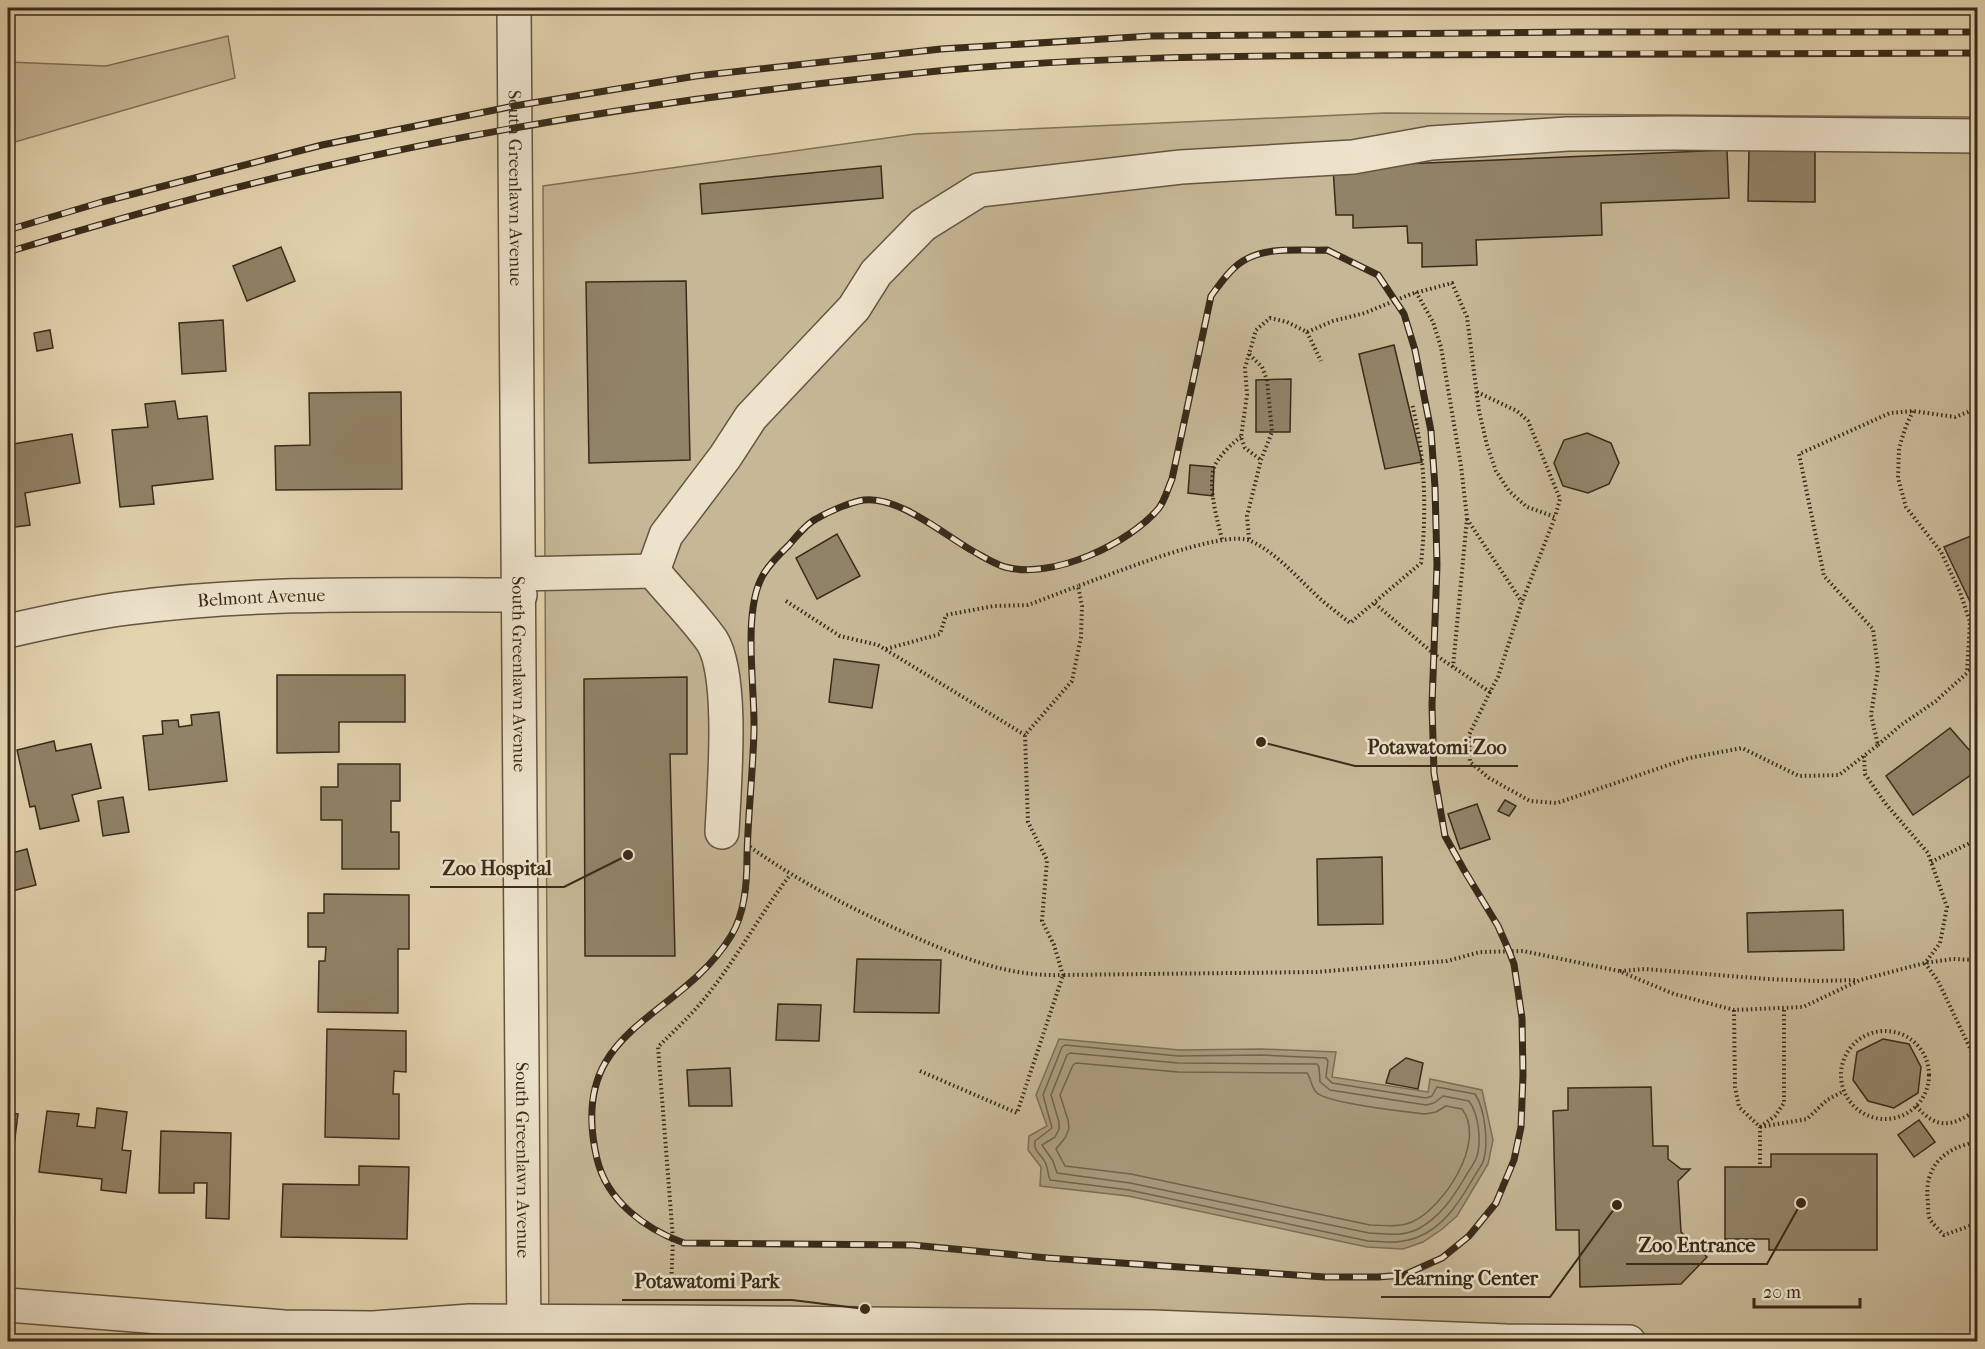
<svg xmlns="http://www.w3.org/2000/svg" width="1985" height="1349" font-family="'IM FELL French Canon',serif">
  <rect width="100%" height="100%" fill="#e3d4b0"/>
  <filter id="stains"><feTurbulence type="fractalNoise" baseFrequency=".00333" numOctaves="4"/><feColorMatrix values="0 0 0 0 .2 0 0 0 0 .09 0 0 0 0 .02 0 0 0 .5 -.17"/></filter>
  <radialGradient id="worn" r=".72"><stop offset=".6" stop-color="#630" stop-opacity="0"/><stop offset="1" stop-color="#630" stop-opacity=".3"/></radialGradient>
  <g fill="#c6b796" stroke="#807158" stroke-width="1.5">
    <path d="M228,36L235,78L8,144V62L106,66Z"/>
    <path d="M1385,113L1977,117V1341H549L543,186L915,134Z"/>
  </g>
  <path fill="#a99b7d" stroke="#7c6e55" stroke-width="1.5" d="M1059,1039L1179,1050L1261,1049L1336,1052L1332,1077L1428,1092L1430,1079L1482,1090L1493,1140L1488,1164L1457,1216L1441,1230L1423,1242L1403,1249L1367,1247L1128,1196L1040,1186L1041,1167L1028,1150L1029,1136L1047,1126L1036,1095Z"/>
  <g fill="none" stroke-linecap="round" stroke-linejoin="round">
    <g stroke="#71634c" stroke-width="1.5">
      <path d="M1065,1045L1178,1056L1261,1055L1326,1058L1328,1061L1326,1077L1332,1083L1426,1098L1432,1096L1437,1087L1475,1094C1485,1109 1489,1144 1483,1162C1480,1168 1475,1175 1471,1182C1458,1204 1443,1227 1418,1237C1401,1244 1385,1242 1368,1241L1129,1190L1050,1180C1048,1175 1048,1170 1046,1164C1042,1154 1033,1152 1035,1141L1052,1128L1043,1095L1062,1047Z"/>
      <path d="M1070,1053L1178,1063L1317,1064L1319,1067L1320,1082L1330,1090L1426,1105L1434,1103L1443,1096L1469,1101C1479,1115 1482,1142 1476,1159C1473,1165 1468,1172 1464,1179C1452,1199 1440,1217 1418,1229C1402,1237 1386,1234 1369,1233L1130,1183L1057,1173L1053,1161L1042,1145L1055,1137L1059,1129V1122L1051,1095L1067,1055Z"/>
      <path d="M1076,1063L1178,1072L1307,1073C1311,1078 1311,1087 1317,1093C1328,1103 1406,1112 1425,1114L1436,1112L1446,1106L1462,1109C1487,1142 1444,1207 1412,1222C1398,1228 1384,1225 1370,1225L1131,1174L1065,1166L1056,1149L1065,1138L1069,1129L1068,1120L1060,1095L1073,1065Z"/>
    </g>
  </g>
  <g fill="#918368" stroke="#392b1a" stroke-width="1.5">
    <path d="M1749,149L1815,150V202L1748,201Z"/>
    <path d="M1727,150L1729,198L1601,203L1602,235L1476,240L1477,265L1422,267V243H1408L1407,226L1353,228V215H1336L1333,167Z"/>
    <path d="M881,166L883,198L702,214L700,184Z"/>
    <path d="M281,247L295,281L247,301L233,266Z"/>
    <path d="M686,281L690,460L589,463L586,282Z"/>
    <path d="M223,320L226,371L182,374L179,323Z"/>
    <path d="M50,330L53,348L37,351L34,333Z"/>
    <path d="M1394,345L1422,462L1385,469L1359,354Z"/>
    <path d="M1291,379L1290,432H1256V380Z"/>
    <path d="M401,392L402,489L276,490L275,446L310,445L309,393Z"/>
    <path d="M175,401L178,419L207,416L213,479L152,486L154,504L120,507L112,430L148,427L145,404Z"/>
    <path d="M1587,433L1611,443L1619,463L1609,484L1588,493L1563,486L1554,463L1564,440Z"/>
    <path d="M72,434L80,483L25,493L30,525L8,528V445Z"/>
    <path d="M1190,465L1214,467L1213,496L1188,493Z"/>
    <path d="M1978,533V608L1974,610L1944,547Z"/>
    <path d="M837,534L860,576L817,599L796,558Z"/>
    <path d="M834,659L879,665L872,708L829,702Z"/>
    <path d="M277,675H405V722H339V752L277,753Z"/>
    <path d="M687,677V754H670L675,956H585L584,679Z"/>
    <path d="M219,712L227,781L149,790L143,736L163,734L162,721L178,720L179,727L192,725L191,715Z"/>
    <path d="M1950,728L1978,760V770L1913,815L1886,776Z"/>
    <path d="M54,741L56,751L91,744L101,788L72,795L79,821L40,829L35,806L30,807L17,750Z"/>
    <path d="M338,764H400V801H391V832H399V869H342V820H321V787H338Z"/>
    <path d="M123,797L129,832L103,836L98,801Z"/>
    <path d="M1505,800L1516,806L1509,816L1498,811Z"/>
    <path d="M1477,804L1490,839L1460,849L1448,814Z"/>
    <path d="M27,849L36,885L8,892V854Z"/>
    <path d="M1382,857L1383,924L1318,925L1317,859Z"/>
    <path d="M324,894L409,895V949H398V1013L318,1012L319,961H325L326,947H308V913H324Z"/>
    <path d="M1843,910L1844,950L1748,952L1747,913Z"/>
    <path d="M857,959L941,960L939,1013L854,1012Z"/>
    <path d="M778,1004L821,1005L819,1041L776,1040Z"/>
    <path d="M327,1029L406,1031V1072L394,1071L393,1094H399V1139L325,1137Z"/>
    <path d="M1883,1039L1909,1044L1921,1067L1918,1093L1894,1108L1868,1101L1853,1080L1857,1052Z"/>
    <path d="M1406,1058L1423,1063L1418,1089L1386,1083L1390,1070Z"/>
    <path d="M730,1068L732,1106H689L687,1070Z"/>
    <path d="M1651,1087L1653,1146H1668V1159L1681,1169H1690L1678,1181L1681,1232L1707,1257L1681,1284L1580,1287L1579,1230H1556L1553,1111L1568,1110V1088Z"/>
    <path d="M97,1108L127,1112L122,1150L131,1151L126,1193L101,1190L102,1179L39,1172L47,1111L79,1114L77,1126L95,1128Z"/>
    <path d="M8,1113L18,1114L13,1154L8,1153Z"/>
    <path d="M1919,1120L1935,1142L1914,1157L1898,1135Z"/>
    <path d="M161,1131L231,1133L229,1219L206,1218L207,1183H194V1193H159Z"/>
    <path d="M1771,1154H1877V1250H1769V1239H1725V1167H1771Z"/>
    <path d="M359,1166L409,1167L407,1239L281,1237L283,1184L359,1185Z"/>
  </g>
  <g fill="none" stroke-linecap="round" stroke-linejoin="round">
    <g stroke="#645540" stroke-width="36">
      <g id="minor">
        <path id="s1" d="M514,8L524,1342"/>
        <path d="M653,571L666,535L725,457L751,417L854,308L876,273L923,225L979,190L1181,167L1353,157L1431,143L1568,134L1674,133L1978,136"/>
        <path d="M519,574L653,571C671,593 696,618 712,641C734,676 724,788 722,832"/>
        <path id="s2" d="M8,631C47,622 88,613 128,608C258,591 389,595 520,595"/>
        <path d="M8,1305L284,1327L373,1328L470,1321L670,1322L1153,1327L1506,1341L1629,1342"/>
      </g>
    </g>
    <g stroke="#392b1a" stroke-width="4" stroke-dasharray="1.5 3" stroke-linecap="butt">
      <path d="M1416,292L1433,322L1441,347L1461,466L1467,518L1453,667"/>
      <path d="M1307,332L1321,361"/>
      <path d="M1249,354L1245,368L1247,395L1241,437L1245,448L1261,460"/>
      <path d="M1477,392L1517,411L1528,421L1560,499L1555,517"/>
      <path d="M1913,411L1906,426L1899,448L1898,478L1906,507L1941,552L1960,592L1970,622L1967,672"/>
      <path d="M1467,519L1522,602"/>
      <path d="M1222,539C1217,519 1208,488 1214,468C1216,459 1233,442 1241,437"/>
      <path d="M1249,539L1247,516L1261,460L1272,432L1267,380L1262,367L1249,354L1256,330L1270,318L1287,322L1307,332L1333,321L1365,313L1411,294L1452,283L1467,317L1479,411L1487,445L1496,471L1509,491L1527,507L1555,517L1522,602L1498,677L1490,692L1434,654L1373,602"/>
      <path d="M786,601L840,636L878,645L1025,735"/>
      <path d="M886,649L940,634L946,615L994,606L1028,605L1078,586"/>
      <path d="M1490,692L1469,735L1470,762L1489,778L1530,801L1557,803L1689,758L1742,748L1799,776L1839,775L1878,745L1871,715L1878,669L1873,629L1824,576L1799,454L1890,413L1913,411L1955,417L1978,408"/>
      <path d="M1878,745L1901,725L1936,701L1978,663"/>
      <path d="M1864,756L1865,774L1885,803L1928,853L1947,907L1940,943L1926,962"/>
      <path d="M750,847C801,883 854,910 910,935C960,957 1007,977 1063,975L1054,945L1042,921L1047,860L1028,822L1025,735L1072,681L1081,637L1082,606L1078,586C1110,575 1224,528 1251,541C1276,553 1294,574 1314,593C1325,604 1338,613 1350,623L1421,563C1427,510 1425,456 1412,404"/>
      <path d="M1931,862L1978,839"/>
      <path d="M1925,963L1938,981L1978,1065"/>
      <path d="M1620,971L1645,969L1767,979L1817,981L1857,980"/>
      <path d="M1734,1010L1735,1087L1739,1107L1760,1127V1167"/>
      <circle cx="1885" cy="1075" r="44"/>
      <path d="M920,1071L1017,1113L1063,975L1317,972L1447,961L1480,952L1523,951L1619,971L1674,994L1734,1010L1803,1007L1860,980L1925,963L1953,959L1978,960"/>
      <path d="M1916,1106C1937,1130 1952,1127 1978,1109"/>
      <path d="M1760,1127L1775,1116L1784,1103V1008"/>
      <path d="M1760,1127L1807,1119L1827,1100L1844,1091"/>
      <path d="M1978,1142C1944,1147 1923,1167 1928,1203C1928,1209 1928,1217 1931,1221C1935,1226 1940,1231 1944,1235L1978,1223"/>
      <path d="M671,1287L673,1239L658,1047C672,1033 687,1019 700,1004C734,964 758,917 790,875"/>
    </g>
    <use href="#minor" stroke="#ede3cc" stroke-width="33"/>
    <g stroke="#392b1a" stroke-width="7">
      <g id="rail">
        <path d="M8,230L102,202L322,145L514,106L696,76L941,49L1152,36L1579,32H1978"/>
        <path d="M1327,250L1378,275L1404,314L1415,350L1431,431L1435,487L1437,565L1432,705L1434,773L1445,836L1464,870L1498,926L1509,951L1514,964L1522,1018L1523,1075L1521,1127L1514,1160L1496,1203L1469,1236L1442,1258L1404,1275L1378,1277H1325L1048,1258L912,1245L684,1243C645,1229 607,1201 597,1159C566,1026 677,1023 731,936C745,913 747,883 747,856C748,814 753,772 754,730C755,688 743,616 761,579C767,566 779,555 789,545C797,536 806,524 816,519C828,512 850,502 864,500C898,496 942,533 971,550C982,556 994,564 1005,567C1052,580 1129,544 1159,508C1165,500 1168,488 1172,479L1211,296C1220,284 1230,269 1243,261C1267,246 1300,251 1327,250Z"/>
        <path d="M8,252C113,220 219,190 326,166C527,120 733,91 938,71C1084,57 1231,56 1378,55C1578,53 1778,53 1978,53"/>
      </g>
    </g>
    <use href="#rail" stroke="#ede3cc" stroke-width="4.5" stroke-dasharray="14" stroke-linecap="butt"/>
  </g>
  <g text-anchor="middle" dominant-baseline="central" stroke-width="5" stroke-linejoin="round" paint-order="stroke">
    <g font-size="18" fill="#392b1a" stroke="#ede3cc">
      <text stroke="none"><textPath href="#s1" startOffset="180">South Greenlawn Avenue</textPath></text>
      <text stroke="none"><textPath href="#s2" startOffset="256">Belmont Avenue</textPath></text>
      <text stroke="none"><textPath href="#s1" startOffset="666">South Greenlawn Avenue</textPath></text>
      <text stroke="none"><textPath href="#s1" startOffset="1152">South Greenlawn Avenue</textPath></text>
    </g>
  </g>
  <path fill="none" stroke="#392b1a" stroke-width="2" d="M1261 742L1355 766H1518M628 855L564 887H430M1801 1203L1767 1264H1626M1617 1205L1550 1297H1381M865 1309L792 1300H622"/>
  <g fill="#392b1a" stroke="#ede3cc" stroke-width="2">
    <circle cx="1261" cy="742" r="6"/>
    <circle cx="628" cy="855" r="6"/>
    <circle cx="1801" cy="1203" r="6"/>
    <circle cx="1617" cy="1205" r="6"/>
    <circle cx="865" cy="1309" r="6"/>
  </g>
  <g font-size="20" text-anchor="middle" font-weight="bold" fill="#392b1a" stroke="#ede3cc" stroke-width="5" stroke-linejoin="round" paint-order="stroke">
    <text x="1437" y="754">Potawatomi Zoo</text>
    <text x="497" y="875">Zoo Hospital</text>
    <text x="1697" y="1252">Zoo Entrance</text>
    <text x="1466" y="1285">Learning Center</text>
    <text x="707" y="1288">Potawatomi Park</text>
  </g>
  <rect width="1985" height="1349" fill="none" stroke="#e3d4b0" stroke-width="30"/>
  <rect x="9" y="9" width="1967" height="1331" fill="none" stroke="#392b1a" stroke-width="3"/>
  <rect x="15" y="15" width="1955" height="1319" fill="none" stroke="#392b1a" stroke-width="1.5"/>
  <path d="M1754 1298v9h106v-9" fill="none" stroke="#392b1a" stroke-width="3"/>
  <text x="1763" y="1298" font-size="18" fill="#392b1a" stroke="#ede3cc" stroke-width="4.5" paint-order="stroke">20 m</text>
  <rect width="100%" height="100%" filter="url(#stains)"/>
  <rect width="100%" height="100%" fill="url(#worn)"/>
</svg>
